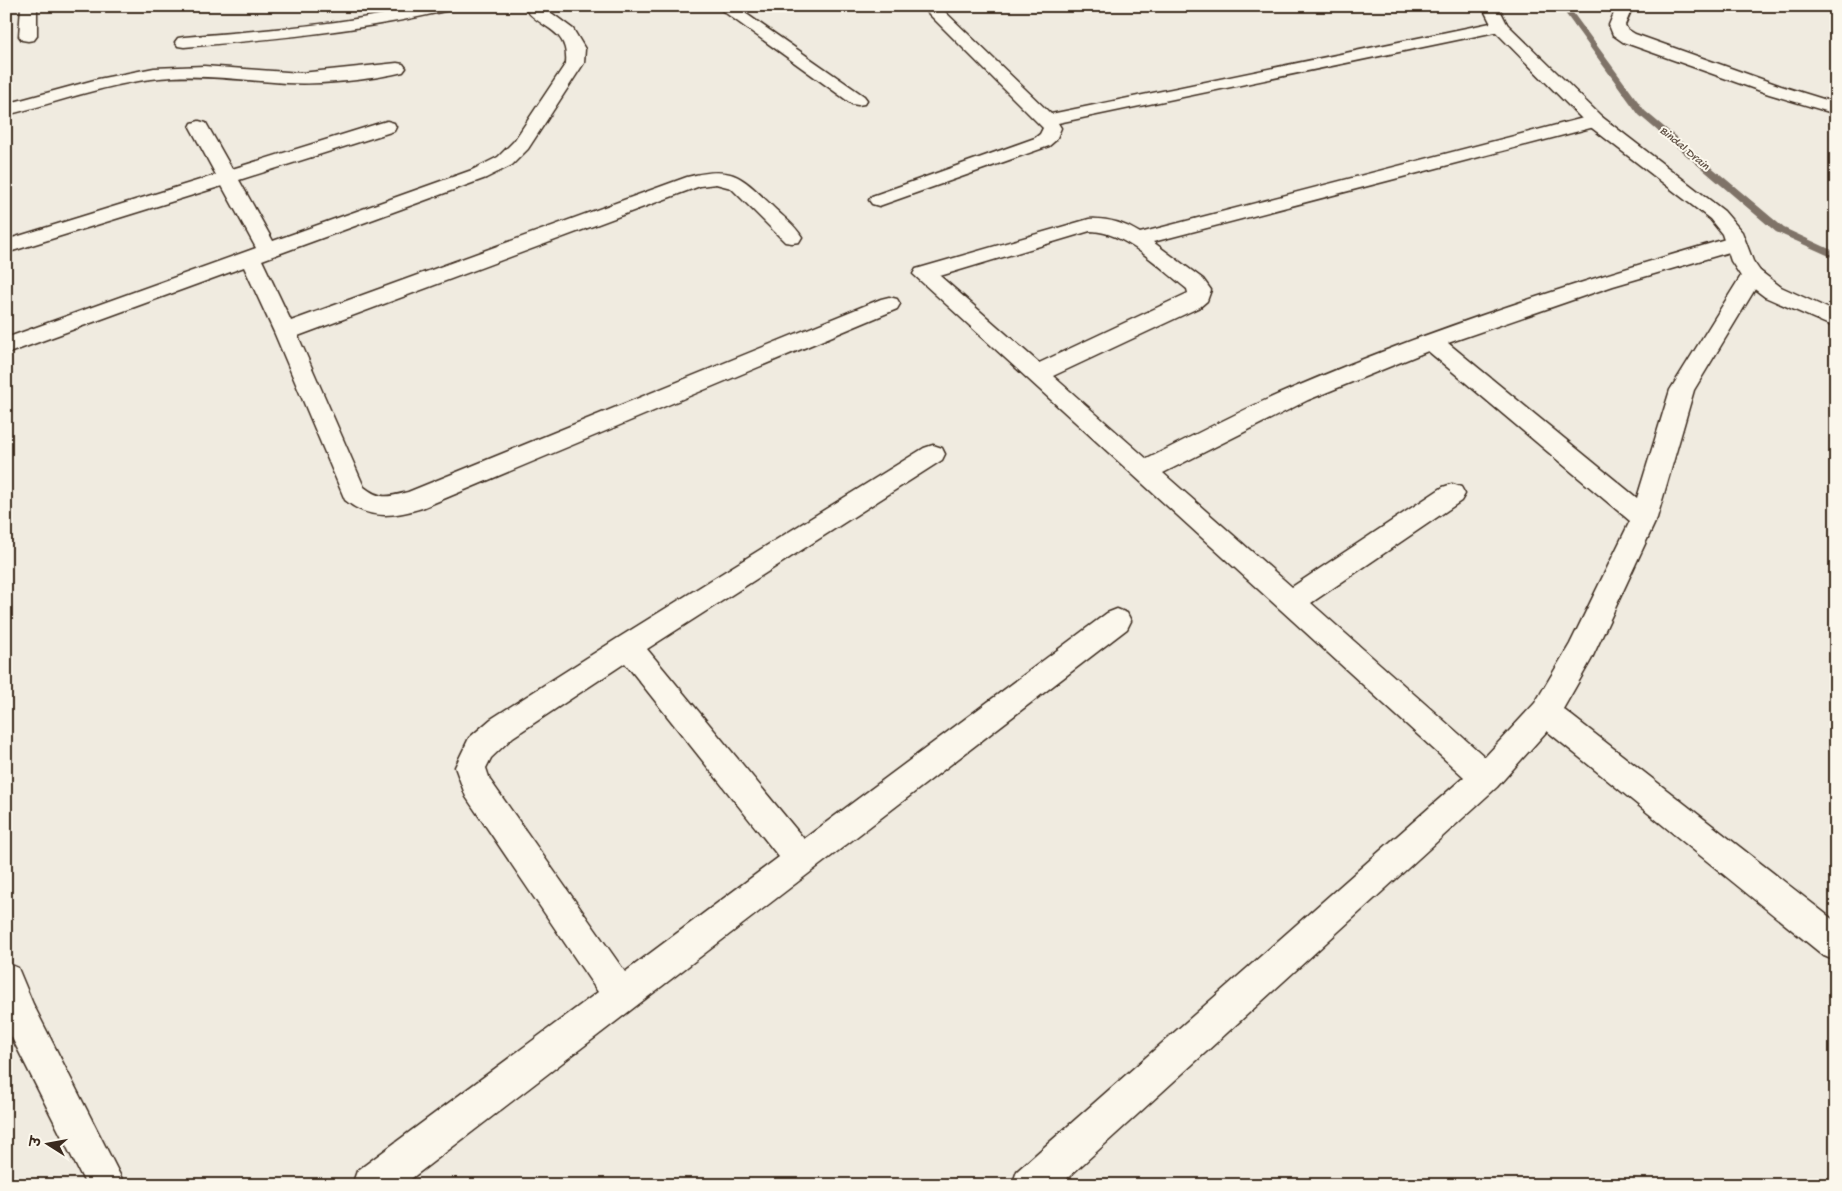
<svg xmlns="http://www.w3.org/2000/svg" width="1842" height="1191" font-family="'Gochi Hand','Playpen Sans Deva',sans-serif">
  <rect width="100%" height="100%" fill="#f0ebe0"/>
  <filter id="ink" filterUnits="userSpaceOnUse"><feTurbulence type="fractalNoise" baseFrequency=".02" numOctaves="2"/><feDisplacementMap in="SourceGraphic" scale="10" xChannelSelector="R" yChannelSelector="G"/><feConvolveMatrix kernelMatrix="1 2 1 2 8 2 1 2 1" color-interpolation-filters="sRGB"/></filter>
  <g filter="url(#ink)">
    <g fill="none" stroke-linecap="round" stroke-linejoin="round">
      <path fill="#7f7367" fill-rule="evenodd" d="M1560,6H1568L1645,111L1784,228L1836,252V259L1776,232L1639,115Z"/>
      <g stroke="#3b2a1e" stroke-width="3">
        <g id="street">
          <path d="M21,6H37V36L34,40L28,41L22,40L19,36Z"/>
          <path d="M422,6H451L449,10C362,31 273,39 184,47L178,46L175,42L178,38L184,37C263,30 344,25 422,6Z"/>
          <path d="M523,6H542L573,29L585,49L584,63L528,149L512,165L486,178L262,260L291,321L687,177C733,165 741,176 772,206C782,216 795,225 802,237L799,242L792,243L785,242L731,188L716,184L700,186L298,336L364,487C380,500 389,497 408,492L881,299L889,297L897,299L900,304L897,309L422,508C393,517 369,520 345,500L274,332L244,267L6,354V338L256,248L222,186L6,253V240L216,175L190,127L192,123L199,121L206,123L232,169L380,123L387,121L394,123L396,127L394,131L239,180L273,241L472,170L498,157L514,141L566,63C569,27 539,30 523,6Z"/>
          <path d="M716,6H735L864,96L867,100L864,104L858,105L852,104Z"/>
          <path d="M921,6H939L1051,114L1500,21L1506,22L1508,26L1506,30L1500,31L1058,123L1061,128L1056,140L1049,146L879,206L872,204L869,200L872,196L1035,138L1040,134L1043,128Z"/>
          <path d="M1617,6H1633L1625,25L1627,29L1635,34L1781,86L1836,103V114L1769,94L1623,42L1613,35L1609,25Z"/>
          <path d="M397,63L403,64L406,68L403,72C371,80 319,85 286,83C248,81 211,75 173,77C116,80 61,102 6,115V104L98,79L154,68L204,66L301,73Z"/>
          <path d="M1595,115L1602,117L1604,121L1602,125L1153,242L1203,279L1211,290L1207,301L1200,307L1053,376L1147,459C1195,435 1243,409 1293,388C1434,327 1581,281 1729,238L1736,237L1743,238L1746,243L1743,248L1613,286L1448,343L1637,498L1670,390L1744,271L1752,269L1760,271L1763,276L1694,390L1657,518L1591,660L1563,709L1836,922V961L1824,956L1547,731L1497,787L1060,1185H1012L1017,1171L1464,777L913,274L916,269L1089,219C1107,218 1124,223 1140,233ZM1090,231C1125,231 1161,269 1187,289L1188,293L1039,363L940,276ZM1428,351L1630,521L1570,644L1535,703L1485,757L1311,603L1461,501L1465,494L1461,487L1452,484L1443,487L1292,587L1163,473L1308,400Z"/>
          <path d="M933,445L942,448L945,454L942,460L647,649L804,839L1107,613L1117,609L1127,613L1131,621L1127,629L403,1185H352L357,1171L598,992L466,797L455,767L469,738L491,719L618,638L924,448ZM625,663L779,857L625,972L490,780L486,768L491,758L513,737Z"/>
          <path d="M6,963L18,968L33,1004L125,1185H86L6,1026Z"/>
        </g>
      </g>
      <g stroke="#3b2a1e" stroke-width="3">
        <path id="secondary" d="M1482,6H1498L1507,24L1602,117L1724,211L1742,232L1753,261L1760,271L1781,287L1836,312V328L1765,297L1744,281L1731,261L1722,234L1710,219L1588,125L1494,30Z"/>
      </g>
      <use href="#street" fill="#fbf7ec" fill-rule="evenodd"/>
      <use href="#secondary" fill="#fbf7ec" fill-rule="evenodd"/>
    </g>
  </g>
  <g text-anchor="middle" dominant-baseline="central" stroke-width="4" stroke-linejoin="round" paint-order="stroke">
    <g font-size="12" font-style="italic" fill="#635448" stroke="#fbf7ec">
      <text transform="translate(1684 149) rotate(40)">Bindal Drain</text>
    </g>
  </g>
  <rect width="1842" height="1191" fill="none" stroke="#fbf7ec" stroke-width="25"/>
  <rect x="12" y="12" width="1817" height="1166" fill="none" stroke="#3b2a1e" stroke-width="2" filter="url(#ink)"/>
  <g transform="translate(48 1144) rotate(281)" stroke="#fbf7ec" stroke-width="4" paint-order="stroke">
  <path d="M0-4L9 19L0 12L-9 19Z" fill="#3b2a1e"/>
  <text y="-8" font-size="14" font-weight="bold" text-anchor="middle" fill="#3b2a1e">उ</text>
  </g>
</svg>
